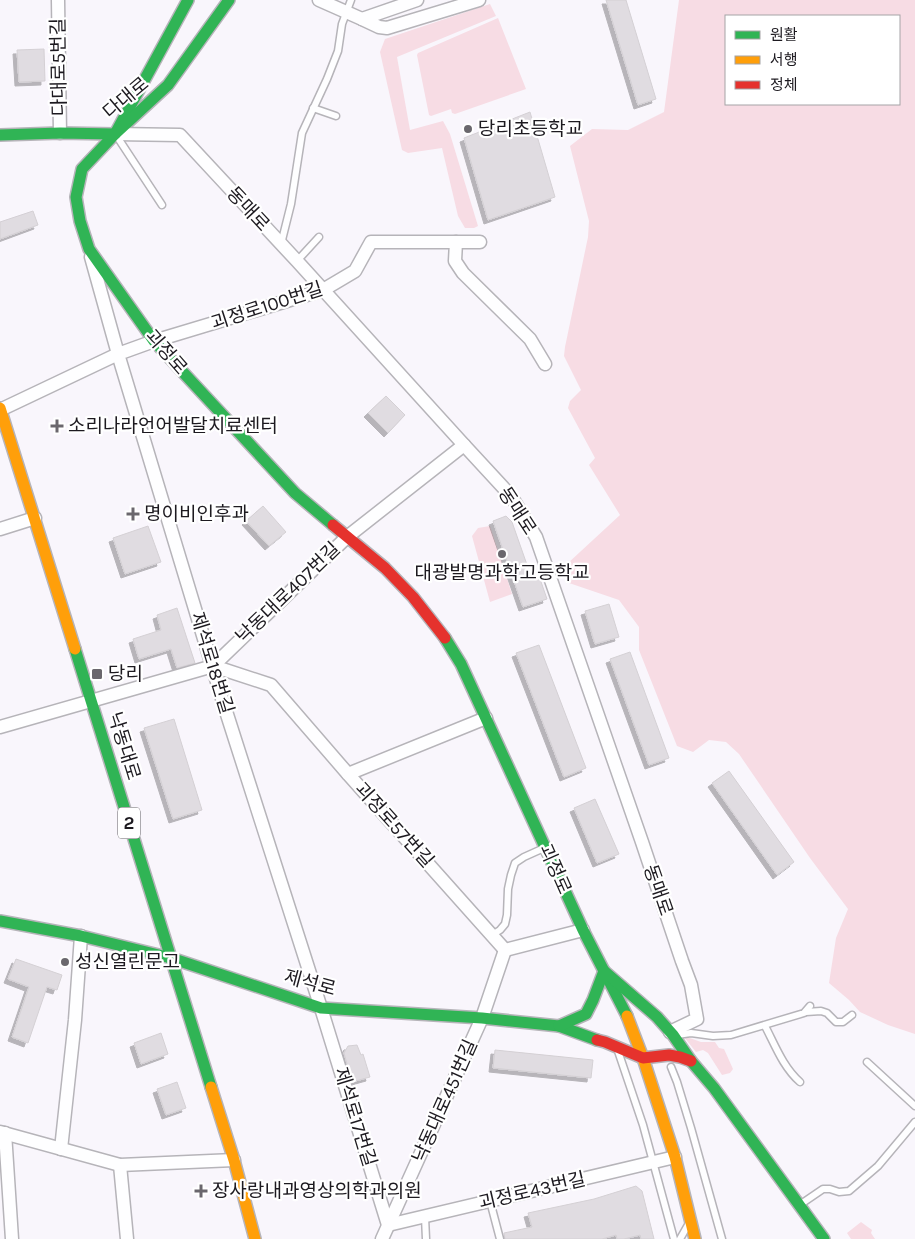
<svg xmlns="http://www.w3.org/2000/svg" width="915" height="1239" font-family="Karla,'Noto Sans KR',sans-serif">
  <defs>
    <filter id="shadow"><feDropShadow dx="-4" dy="4" stdDeviation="0" flood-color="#0004"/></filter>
  </defs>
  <rect width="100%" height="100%" fill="#f9f6fc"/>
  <g fill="#f7dce4" fill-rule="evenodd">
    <path d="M679,0H915V1034L888,1025L860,1012L849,1000L829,983L836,938L848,909L810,858L739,754L726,742L709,740L693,752L677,746L639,650V627L619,600L569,583L567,564L620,515L589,465L595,458L568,408L570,401L581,390L564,356L565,347L588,237L589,221L570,146L592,129L628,130L664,112ZM726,16H899V104H726Z"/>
    <path d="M490,4L496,16L397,57L410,130L443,121L450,134L478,226L474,228H465L458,216L442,148L408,153L402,150L380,52L385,39Z"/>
    <path d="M498,18L526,89L455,114L452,113L451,109L431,116L429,115L417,55L418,53Z"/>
    <path d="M490,526L512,594L490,602L472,536L478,528Z"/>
    <path d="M684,1036L701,1042H715L719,1048L724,1049L733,1069L730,1073L722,1075L708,1053L703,1050L696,1052L684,1037Z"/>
    <path d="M861,1222L872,1230L871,1233L875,1239H851L847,1233Z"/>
  </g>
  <g fill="#e0dce1" stroke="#d4d0d4" filter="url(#shadow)">
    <path d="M606,0H626L656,99L638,105Z"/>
    <path d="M44,49L45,81L19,82L17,50Z"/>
    <path d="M530,112L555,197L488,220L464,138Z"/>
    <path d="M33,211L38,225L0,239V222Z"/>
    <path d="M386,396L405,415L388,433L368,413Z"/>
    <path d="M263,506L286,532L269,546L246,521Z"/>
    <path d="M506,516L512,522L532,579L539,576L547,599L523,607L493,521Z"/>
    <path d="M148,526L161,562L125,574L113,538Z"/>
    <path d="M609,604L619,637L595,644L585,611Z"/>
    <path d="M177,608L195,663L177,668L171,649L139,659L133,639L161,630L157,615Z"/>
    <path d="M539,645L586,768L564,777L516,653Z"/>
    <path d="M630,652L669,758L649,765L610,659Z"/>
    <path d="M174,719L202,810L173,819L144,728Z"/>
    <path d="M729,771L794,862L777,875L712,783Z"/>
    <path d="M595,799L619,854L597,863L574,808Z"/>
    <path d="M16,959L62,975L57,990L47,987L28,1043L12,1037L29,987L8,979Z"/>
    <path d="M161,1033L168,1054L141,1064L134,1043Z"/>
    <path d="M357,1045L361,1055L363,1054L370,1077L352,1082L344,1053L348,1046Z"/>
    <path d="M495,1050L593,1060L591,1078L493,1068Z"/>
    <path d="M177,1082L186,1108L166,1115L157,1089Z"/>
    <path d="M636,1186L642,1191L654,1239H641L640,1235L624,1239H617L616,1235L602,1239H505L504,1233L532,1227L528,1213L594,1199Z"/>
  </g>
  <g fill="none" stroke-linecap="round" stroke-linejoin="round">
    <g stroke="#b6b4b9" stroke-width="9">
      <g id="lane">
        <path d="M313,108L336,116"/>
        <path d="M116,135L162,205"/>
        <path d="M281,244L291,204L302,133L327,79L338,51L342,24L351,0"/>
        <path d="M297,261L319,237"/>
        <path d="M492,935L500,930L505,924L507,915L508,889L511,875L515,863L524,857L544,848"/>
        <path d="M806,1012L821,1011L827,1013L836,1022H843L852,1015"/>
        <path d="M765,1026C775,1045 783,1067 800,1082"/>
        <path d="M677,1035L691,1033L713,1036L731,1035L804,1013L810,1006"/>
        <path d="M618,1051L643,1125L674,1239"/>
        <path d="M867,1062L915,1106"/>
        <path d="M671,1067L677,1082L691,1128L722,1239"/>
        <path d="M490,1201L500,1239"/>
        <path d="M801,1204L823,1189H830L839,1192L849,1191L878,1166L915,1122"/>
        <path d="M425,1217L426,1239"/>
        <path d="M680,1239L688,1225"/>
      </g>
    </g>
    <g stroke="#b6b4b9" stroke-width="15">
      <g id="street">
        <path d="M58,0L60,133"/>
        <path d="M319,0L362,19L417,0"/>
        <path d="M362,19L379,27L387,28L479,0"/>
        <path d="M115,134L180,135L297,261L464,445L511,496L536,537L642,842L682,961L691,985L697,1019L670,1032"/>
        <path d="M456,242L455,261L463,273L530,339L545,364"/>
        <path d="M480,242H371L355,271L323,290L154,341L118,354L224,705L321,1008L388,1225L675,1157"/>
        <path d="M0,410L118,354L91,257"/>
        <path d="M0,529L35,518"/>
        <path d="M213,666L271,685L348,774L505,950L583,930"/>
        <path d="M0,727L213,666L347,537L464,445"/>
        <path d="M348,774L486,718"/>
        <path d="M0,1132L120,1165L234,1160"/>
        <path d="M5,1133L12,1239"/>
        <path d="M61,1149L75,1020L81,936"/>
        <path d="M120,1165L127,1239"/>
        <path d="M382,1239L482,1018L505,950"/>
      </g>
    </g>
    <g stroke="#b6b4b9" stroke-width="14">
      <g id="fast">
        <path d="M188,0L115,134L82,169L76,197L80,221L89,249L154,341L295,493L333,525"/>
        <path d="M0,135L60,133L115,134L168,85L229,0"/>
        <path d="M445,638L461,664L583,930L627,1016"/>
        <path d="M75,649L211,1087"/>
        <path d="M0,921L81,936L171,958L321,1008L482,1018L559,1026L597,1040"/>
        <path d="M559,1026L586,1014L593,1000L604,971L657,1017L673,1035L691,1061L714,1088L824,1239"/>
      </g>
    </g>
    <g stroke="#b6b4b9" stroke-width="14">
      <g id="slow">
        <path d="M0,408L75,649"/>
        <path d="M627,1016L643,1058L675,1157L695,1239"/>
        <path d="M211,1087L234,1160L255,1239"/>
      </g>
    </g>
    <g stroke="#b6b4b9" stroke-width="14">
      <g id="jam">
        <path d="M333,525L385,568L413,597L445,638"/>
        <path d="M597,1040L605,1042L643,1058L669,1055L680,1057L691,1061"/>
      </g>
    </g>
    <use href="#lane" stroke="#fefeff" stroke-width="6"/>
    <use href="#street" stroke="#fefeff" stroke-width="12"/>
    <use href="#fast" stroke="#30b455" stroke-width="11"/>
    <use href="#slow" stroke="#ff9f0a" stroke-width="11"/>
    <use href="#jam" stroke="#e5322d" stroke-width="11"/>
  </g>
  <g fill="#6a676d" stroke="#fff" stroke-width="2">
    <circle cx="468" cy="129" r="5"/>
    <path d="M54.5 418.5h5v5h5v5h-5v5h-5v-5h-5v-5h5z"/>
    <path d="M130.5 506.5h5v5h5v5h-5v5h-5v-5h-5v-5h5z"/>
    <circle cx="502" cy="554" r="5"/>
    <rect x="91" y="668" width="12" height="12" rx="2.5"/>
    <circle cx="65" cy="962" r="5"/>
    <path d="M198.5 1183.5h5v5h5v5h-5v5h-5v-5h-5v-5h5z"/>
  </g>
  <g text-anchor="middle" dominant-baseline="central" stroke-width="4.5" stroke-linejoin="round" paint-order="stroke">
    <rect fill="#fff" stroke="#615f63" stroke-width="1" x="118" y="807.5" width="22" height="31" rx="4"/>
    <g font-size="18" font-weight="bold" fill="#1d1a20">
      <text x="129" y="823">2</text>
    </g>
    <g font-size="19" fill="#1d1a20" stroke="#fff">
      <text transform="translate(59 67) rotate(-91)">다대로5번길</text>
      <text transform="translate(126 98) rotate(-40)">다대로</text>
      <text transform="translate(248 209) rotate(47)">동매로</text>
      <text transform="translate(267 306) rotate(-18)">괴정로100번길</text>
      <text transform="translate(166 352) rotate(49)">괴정로</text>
      <text transform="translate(517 511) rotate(57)">동매로</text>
      <text transform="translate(288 593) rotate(-44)">낙동대로407번길</text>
      <text transform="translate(212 663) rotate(73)">제석로18번길</text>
      <text transform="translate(124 746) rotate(73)">낙동대로</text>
      <text transform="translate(394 825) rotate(48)">괴정로57번길</text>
      <text transform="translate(555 869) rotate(66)">괴정로</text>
      <text transform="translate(658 890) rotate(71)">동매로</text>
      <text transform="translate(310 983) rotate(15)">제석로</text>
      <text transform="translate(445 1101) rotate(-66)">낙동대로451번길</text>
      <text transform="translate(355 1117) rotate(73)">제석로17번길</text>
      <text transform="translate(532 1191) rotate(-13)">괴정로43번길</text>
    </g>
    <g font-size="19" fill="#1d1a20" stroke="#fff" text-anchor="start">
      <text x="478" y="129">당리초등학교</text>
      <text x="68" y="426">소리나라언어발달치료센터</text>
      <text x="144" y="514">명이비인후과</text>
      <text x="502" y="573" text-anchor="middle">대광발명과학고등학교</text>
      <text x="108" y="674">당리</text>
      <text x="75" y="962">성신열린문고</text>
      <text x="212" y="1191">장사랑내과영상의학과의원</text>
    </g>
  </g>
  <rect x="725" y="15" width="175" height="90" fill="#ffffff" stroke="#a5a3a6"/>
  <rect x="735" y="31" width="25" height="8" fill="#30b455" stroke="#a5a3a6"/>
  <text x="770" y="40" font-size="15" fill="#1d1a20">원활</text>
  <rect x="735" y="56" width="25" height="8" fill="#ff9f0a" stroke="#a5a3a6"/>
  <text x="770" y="65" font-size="15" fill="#1d1a20">서행</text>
  <rect x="735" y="81" width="25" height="8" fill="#e5322d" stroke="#a5a3a6"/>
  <text x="770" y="90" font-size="15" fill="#1d1a20">정체</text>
</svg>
